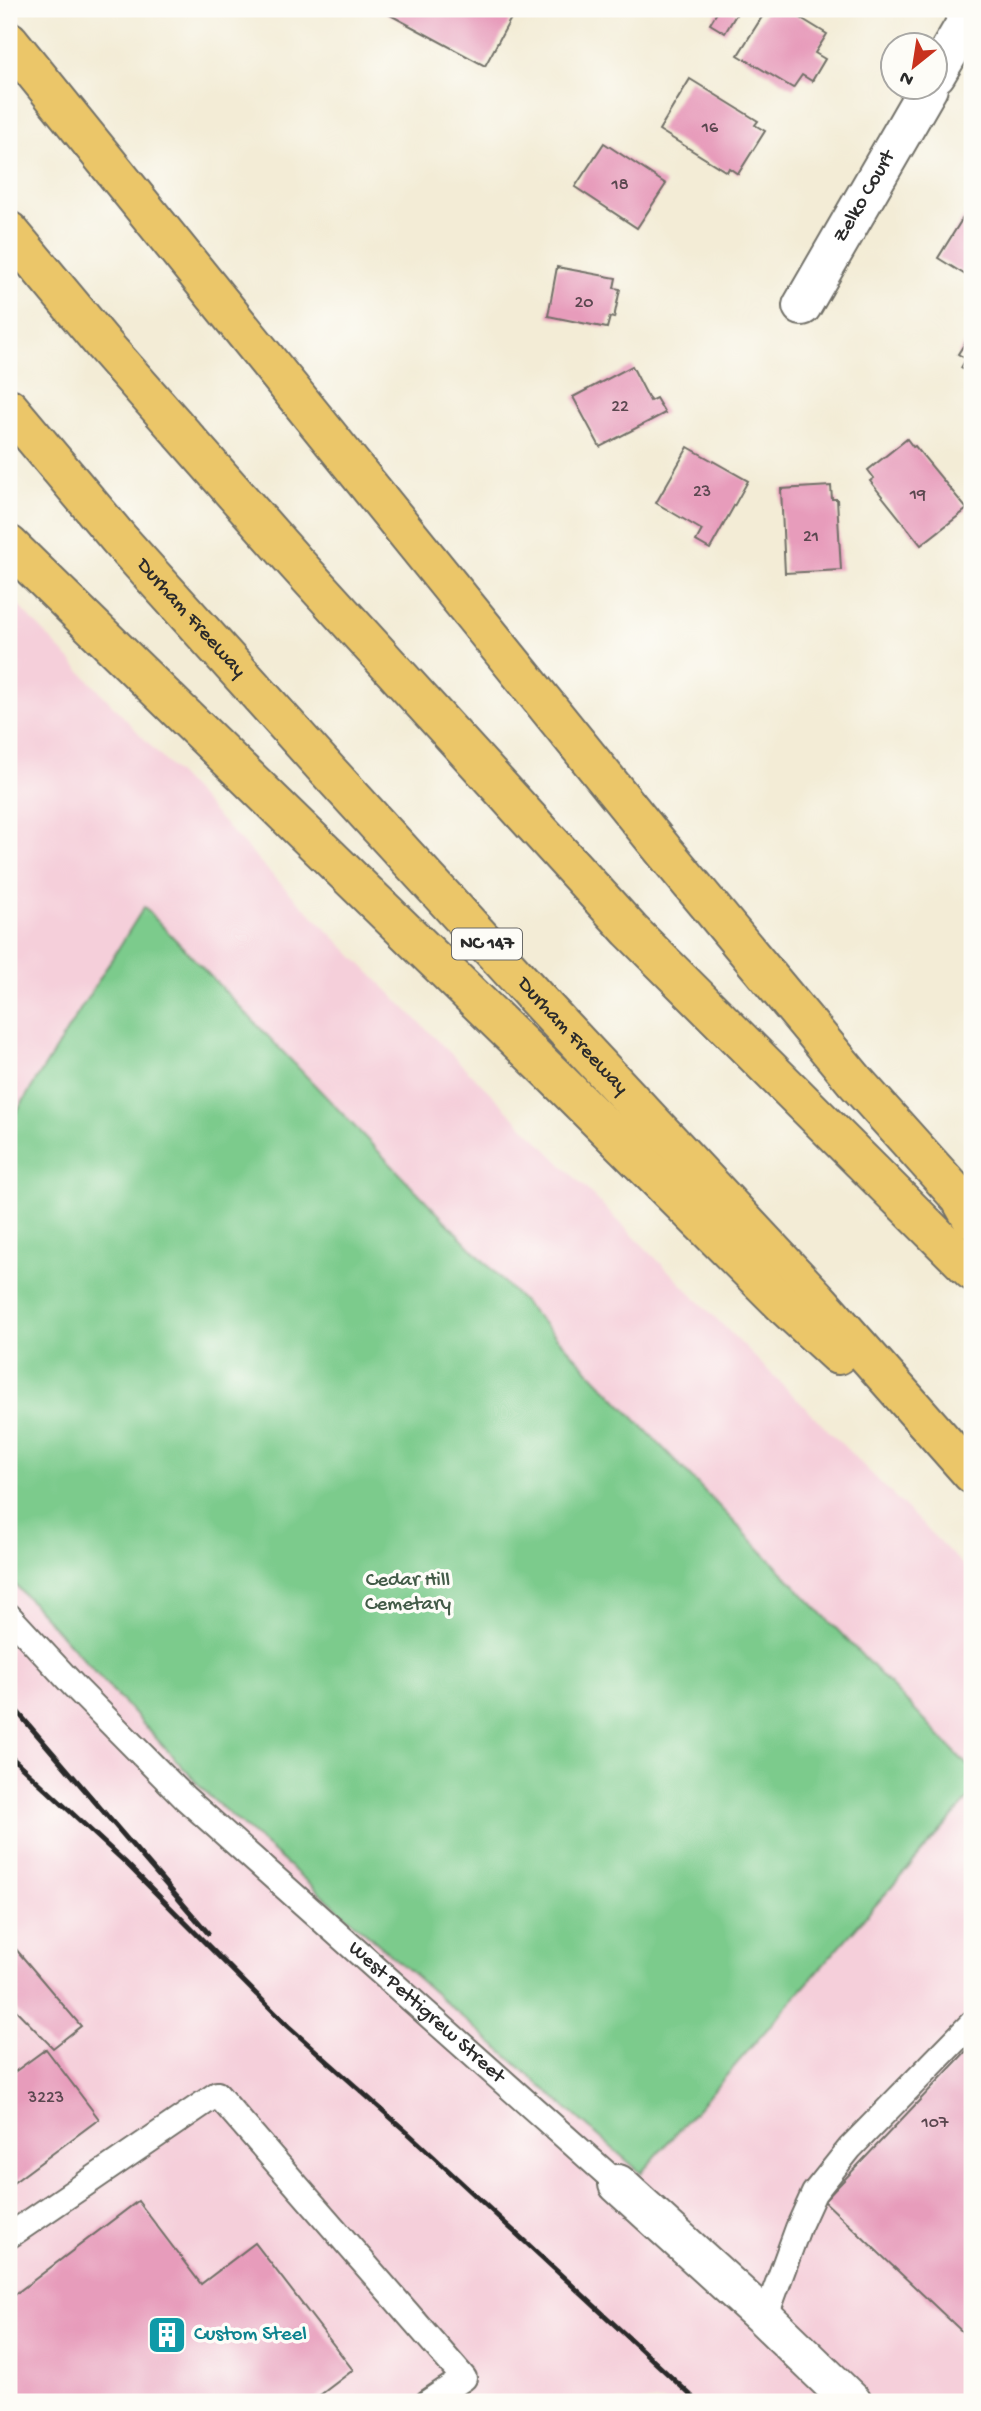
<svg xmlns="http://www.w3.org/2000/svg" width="981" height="2411" font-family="'Gochi Hand',sans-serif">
  <rect width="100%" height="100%" fill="#fdfcf7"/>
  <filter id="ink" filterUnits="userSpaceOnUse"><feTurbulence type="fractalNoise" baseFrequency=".0143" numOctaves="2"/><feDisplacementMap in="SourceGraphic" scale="14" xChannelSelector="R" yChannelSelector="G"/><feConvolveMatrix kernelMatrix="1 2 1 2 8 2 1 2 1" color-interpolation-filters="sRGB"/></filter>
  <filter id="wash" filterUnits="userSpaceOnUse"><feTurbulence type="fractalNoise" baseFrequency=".00686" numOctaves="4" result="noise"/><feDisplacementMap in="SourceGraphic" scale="28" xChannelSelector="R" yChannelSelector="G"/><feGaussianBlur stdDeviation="1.57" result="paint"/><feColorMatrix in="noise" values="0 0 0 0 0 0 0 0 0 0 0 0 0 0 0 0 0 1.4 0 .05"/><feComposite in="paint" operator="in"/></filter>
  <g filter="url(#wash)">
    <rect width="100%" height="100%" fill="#f3ecd6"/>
    <path fill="#f5cfda" d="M9,595L277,880L972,1574V2402H9Z"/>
    <path fill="#7bcb8c" stroke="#537b5c" stroke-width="2" d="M144,907L972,1770V1795L641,2173L210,1797L9,1578V1124Z"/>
    <g id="blocks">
      <g fill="#e79cbb">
        <path d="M379,9H516L485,66Z"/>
        <path d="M719,9H730L737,13L725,33L710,24Z"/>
        <path d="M767,9H786L827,34L815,53L825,59L812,81L802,75L793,88L738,55Z"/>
        <path d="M690,79L758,121L755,125L765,131L738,174L729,168L727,172L659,130Z"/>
        <path d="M604,143L666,184L637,228L575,187Z"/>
        <path d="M966,213L972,217V279L938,258Z"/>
        <path d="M557,267L616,278L614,288L620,289L614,318L610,317L607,328L548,316Z"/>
        <path d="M972,332V375L961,368L966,359L958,354Z"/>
        <path d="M632,366L650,401L656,398L665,413L600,447L573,397Z"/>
        <path d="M907,439L913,447L915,446L967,509L921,545L870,481L874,478L868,470Z"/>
        <path d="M688,447L748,481L710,549L696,541L702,530L656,503Z"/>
        <path d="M831,486L832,499H837L841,570L785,573L781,489Z"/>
        <path d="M9,1941L81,2026L53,2048L9,2003Z"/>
        <path d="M972,2045V2341L824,2201Z"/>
        <path d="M46,2049L99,2119L9,2186V2076Z"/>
        <path d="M138,2201L201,2284L255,2243L353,2370L311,2402H9V2299Z"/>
      </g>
    </g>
  </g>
  <g filter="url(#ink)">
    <use href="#blocks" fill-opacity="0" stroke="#716f67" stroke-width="2"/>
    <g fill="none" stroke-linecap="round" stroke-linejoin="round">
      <g stroke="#716f67" stroke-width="28">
        <g id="service">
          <path id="s1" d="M9,1616L74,1686L185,1798L618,2184"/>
          <path d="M9,2236L217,2094L464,2378L428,2402"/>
          <path d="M765,2318L798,2228L814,2193L850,2148L972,2023"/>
        </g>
      </g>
      <g stroke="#716f67" stroke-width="42">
        <g id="minor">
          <path d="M936,74L972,13"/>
          <path id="s2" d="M802,306L928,88"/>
          <path d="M618,2184L765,2318L852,2402"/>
        </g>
      </g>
      <g stroke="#716f67" stroke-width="42">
        <g id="motorway">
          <path d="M9,41L664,851L855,1081L960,1198L972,1219"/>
          <path d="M9,231L104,345L295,562L630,930L972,1271"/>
          <path id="s3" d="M9,408L119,539L328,771L548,1011L818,1300L972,1474"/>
          <path d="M9,545L555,1077L788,1309L838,1355"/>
        </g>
      </g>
      <use href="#service" stroke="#fff" stroke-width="24"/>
      <use href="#minor" stroke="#fff" stroke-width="38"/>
      <use href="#motorway" stroke="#ebc669" stroke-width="38"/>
      <g stroke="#2b2b2b" stroke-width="5">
        <path d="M9,1702L208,1933"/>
        <path d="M9,1755L125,1862L288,2026L409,2134L698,2402"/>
      </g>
    </g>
  </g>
  <defs>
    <g id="building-square" transform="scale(2.0125)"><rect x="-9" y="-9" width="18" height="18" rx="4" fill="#0f9aa8" stroke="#fdfcf7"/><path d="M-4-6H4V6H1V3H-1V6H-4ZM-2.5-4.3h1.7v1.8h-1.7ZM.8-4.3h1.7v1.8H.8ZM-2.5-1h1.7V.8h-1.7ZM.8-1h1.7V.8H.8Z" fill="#fff"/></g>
  </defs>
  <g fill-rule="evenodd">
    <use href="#building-square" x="167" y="2335"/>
  </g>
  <g text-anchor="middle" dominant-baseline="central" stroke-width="7" stroke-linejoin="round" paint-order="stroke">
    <g font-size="18" fill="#5a474f">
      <text x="710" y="128">16</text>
      <text x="620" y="185">18</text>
      <text x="584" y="303">20</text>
      <text x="620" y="407">22</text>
      <text x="702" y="492">23</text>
      <text x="918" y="495">19</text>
      <text x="811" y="537">21</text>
      <text x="46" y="2098">3223</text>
      <text x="935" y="2123">107</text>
    </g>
    <rect fill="#fdfcf7" stroke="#6a6a68" stroke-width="2" x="452" y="928.5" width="70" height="31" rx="5"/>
    <g font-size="19" font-weight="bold" fill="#2b2b2b">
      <text x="487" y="944">NC 147</text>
    </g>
    <g font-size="21" fill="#2b2b2b" stroke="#fdfcf7">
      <text stroke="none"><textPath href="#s2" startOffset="126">Zelko Court</textPath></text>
      <text stroke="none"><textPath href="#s3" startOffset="278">Durham Freeway</textPath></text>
      <text stroke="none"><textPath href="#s3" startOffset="844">Durham Freeway</textPath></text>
      <text stroke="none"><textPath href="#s1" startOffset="576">West Pettigrew Street</textPath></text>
    </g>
    <g font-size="21" fill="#435b48" stroke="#fdfcf7">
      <text x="408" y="1581">Cedar Hill<tspan x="408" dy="24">Cemetary</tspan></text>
    </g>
    <g font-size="21" fill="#0d838f" stroke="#fdfcf7" text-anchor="start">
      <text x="194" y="2335">Custom Steel</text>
    </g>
  </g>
  <rect width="981" height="2411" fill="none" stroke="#fdfcf7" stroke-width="35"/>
  <g transform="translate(914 66) rotate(210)"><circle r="33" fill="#fdfcf7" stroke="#a9a8a5" stroke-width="2"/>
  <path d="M0-5L12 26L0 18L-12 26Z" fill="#c8321e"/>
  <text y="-10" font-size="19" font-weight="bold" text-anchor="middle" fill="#2b2b2b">N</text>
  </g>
</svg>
